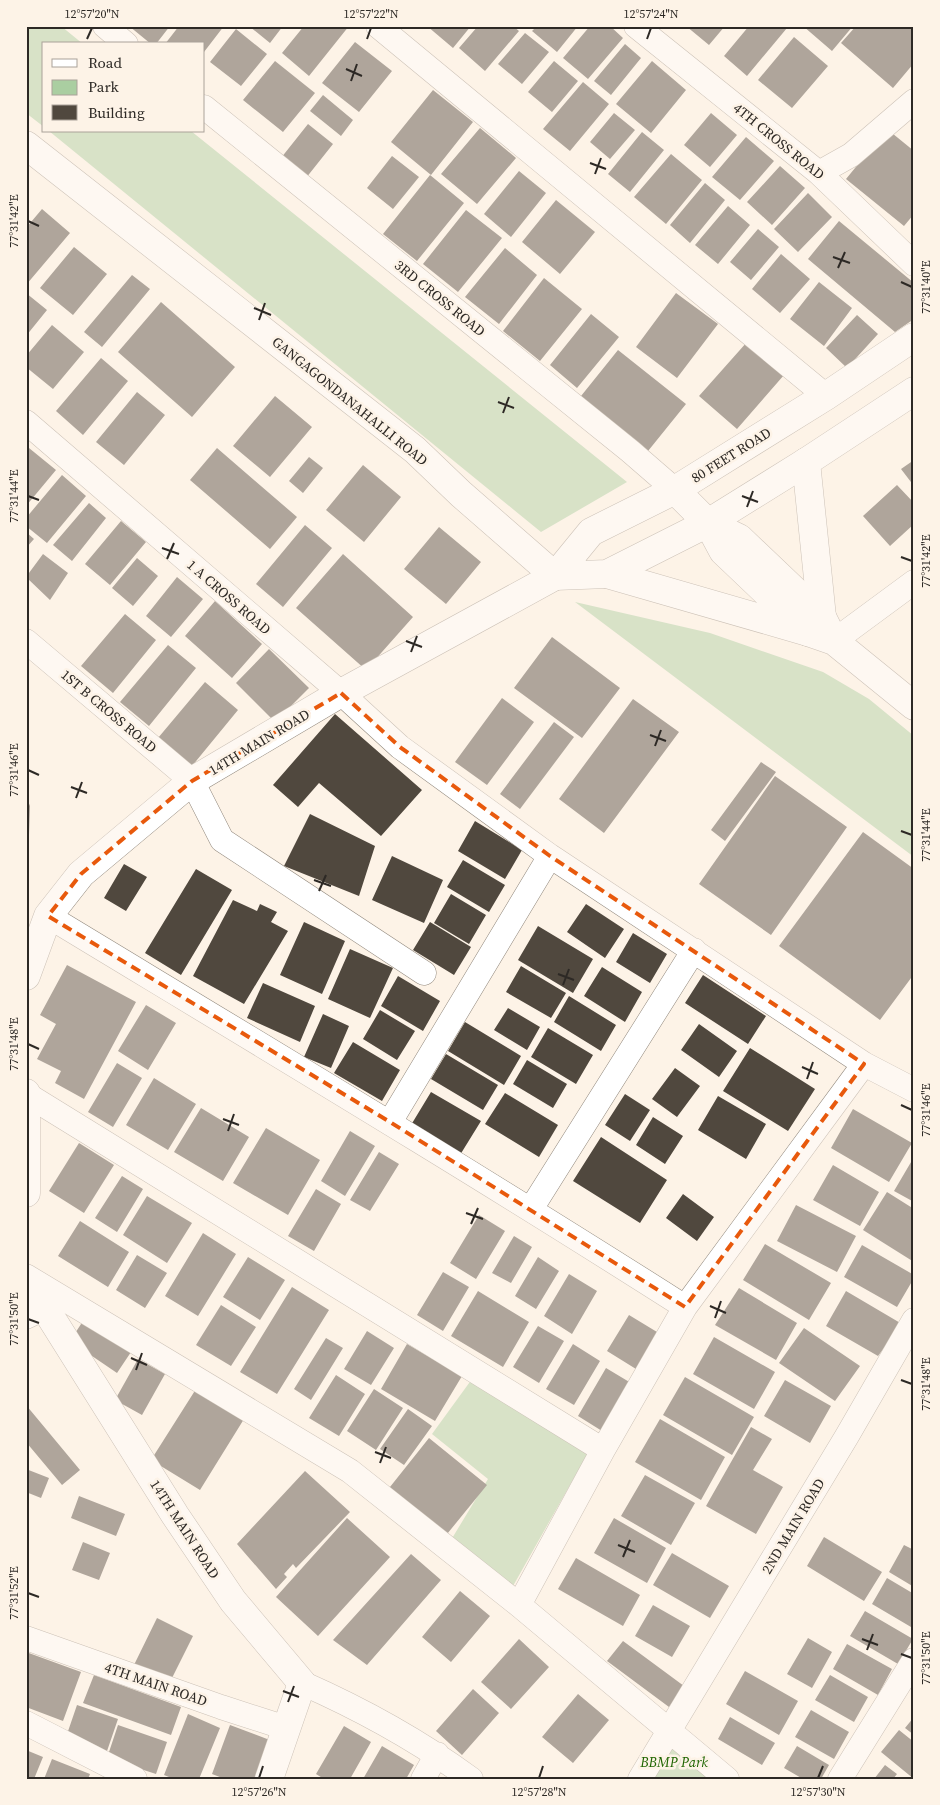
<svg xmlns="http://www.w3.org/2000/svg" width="940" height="1805" font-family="'Source Serif 4',serif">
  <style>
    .green { fill: #aacea1 }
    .building { fill: #50483e }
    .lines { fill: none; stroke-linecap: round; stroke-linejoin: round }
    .minor-casing { stroke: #91887d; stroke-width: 25 }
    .tertiary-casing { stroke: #91887d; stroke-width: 29 }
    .secondary-casing { stroke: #91887d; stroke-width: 29 }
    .minor { stroke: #fff; stroke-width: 24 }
    .tertiary { stroke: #fff; stroke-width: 28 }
    .secondary { stroke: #fff; stroke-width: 28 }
    .marked { fill: none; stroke: #e8590c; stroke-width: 4; stroke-dasharray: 10 6; stroke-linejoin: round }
    .ticks { fill: none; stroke: #2d2925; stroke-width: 2 }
    .labels { text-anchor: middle; stroke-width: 5; stroke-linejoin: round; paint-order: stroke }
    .street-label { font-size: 14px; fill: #2d2925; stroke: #fdf3e7 }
    .park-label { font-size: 14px; font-style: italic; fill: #1e6500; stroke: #fdf3e7 }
    .neatline { fill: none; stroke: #2d2925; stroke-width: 2 }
    .ticks-label { font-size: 12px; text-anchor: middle; fill: #2d2925 }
  </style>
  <rect width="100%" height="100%" fill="#fdf3e7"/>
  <path class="green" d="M26,26H61L83,44H44V127L26,113Z
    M49,131H191L627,482L541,532Z
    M575,602L710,633L823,672L869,699L914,736V857Z
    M472,1379L588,1453L513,1586L451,1540L488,1479L432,1434Z
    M668,1735L723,1779H648Z"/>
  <path class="building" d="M129,26H170L156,44H151Z
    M179,26H224L204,52V44H165Z
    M249,26H283L270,43Z
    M304,26H349L309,76L282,53Z
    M427,26H471L453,48Z
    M478,26H513L519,31L485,71L459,48Z
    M537,26H578L557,52L532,31Z
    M590,26H610L623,38L588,79L563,58Z
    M686,26H725L709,45Z
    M749,26H785L787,28L747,76L724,56Z
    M803,26H853L832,51Z
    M856,26H914V63L893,88L841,43Z
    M236,29L267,54L241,86L210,62Z
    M525,33L549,52L522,84L498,64Z
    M794,37L828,66L792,108L758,80Z
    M355,42L392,71L359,112L322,83Z
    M625,44L641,58L611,95L594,81Z
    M275,61L315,93L283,132L243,100Z
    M554,61L578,81L552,112L528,92Z
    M652,61L686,90L651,133L616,104Z
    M583,82L609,104L570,151L543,129Z
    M433,90L473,122L431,175L391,142Z
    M323,95L353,120L341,136L310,111Z
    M614,113L635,130L610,159L590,142Z
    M711,113L737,135L710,167L684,145Z
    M308,124L333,144L306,178L281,158Z
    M480,128L516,158L477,204L441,174Z
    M887,129L914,151V214L904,226L846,179Z
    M642,132L664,150L630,192L608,174Z
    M746,137L774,161L740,200L712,177Z
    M671,154L702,180L666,224L634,197Z
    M392,156L419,177L393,209L367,188Z
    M780,166L805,188L772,225L747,202Z
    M519,171L546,193L511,237L484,214Z
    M430,175L464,203L417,261L383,234Z
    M705,183L725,200L690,243L670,225Z
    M808,193L832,217L798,252L774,229Z
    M556,200L595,232L560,274L522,242Z
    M728,206L750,225L718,264L695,245Z
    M42,209L70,233L26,285V228Z
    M466,210L502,238L458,292L423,264Z
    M839,221L914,283V319L895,332L808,259Z
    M758,229L779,247L751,280L730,262Z
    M74,247L107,274L73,315L40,288Z
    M505,248L537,275L499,324L465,297Z
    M781,254L810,279L780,313L752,289Z
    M132,275L150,289L102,347L84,332Z
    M544,278L582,309L540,361L503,331Z
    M819,282L852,308L824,346L790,319Z
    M26,293L47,310L26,336Z
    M676,293L718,324L677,378L636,347Z
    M161,302L235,367L192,417L118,352Z
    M591,314L619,337L577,388L550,365Z
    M857,315L878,334L847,368L826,348Z
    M52,325L84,352L53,389L26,367V356Z
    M747,342L784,375L737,429L699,396Z
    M618,350L686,404L644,456L577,401Z
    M101,358L128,381L83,435L56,411Z
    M137,392L165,415L124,465L96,442Z
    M275,396L312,427L270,477L233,446Z
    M29,448L56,470L26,506V451Z
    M217,448L297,517L270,549L190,480Z
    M309,457L323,468L303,493L289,481Z
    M914,460V486L901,469Z
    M363,465L401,497L364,542L326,510Z
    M62,475L86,496L47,543L26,526V518Z
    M897,485L914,503V524L890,546L863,516Z
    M89,503L106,518L72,561L53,545Z
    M121,521L146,542L110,585L85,564Z
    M305,525L332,548L283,607L256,584Z
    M439,527L481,562L446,604L404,569Z
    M26,532L34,539L26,548Z
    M43,554L68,573L50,600L26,577Z
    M343,554L413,617L366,670L296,608Z
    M137,558L158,576L133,606L112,588Z
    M177,577L203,599L171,637L146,616Z
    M215,601L262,644L232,678L185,636Z
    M125,614L156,640L113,693L81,666Z
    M552,637L620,688L582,738L514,688Z
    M168,645L196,668L149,726L120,702Z
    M269,649L309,688L275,722L236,683Z
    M205,682L238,710L192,766L158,738Z
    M502,698L534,722L487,785L455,762Z
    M633,699L679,732L604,833L559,799Z
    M335,714L422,790L381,836L319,783L298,807L273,785Z
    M554,722L574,737L520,809L500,794Z
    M761,762L776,772L725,841L711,830Z
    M775,776L847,827L771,935L699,884Z
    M26,796L30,806L29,835L26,841Z
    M310,814L375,846L359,896L284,866Z
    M475,821L522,850L505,879L458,851Z
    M863,832L914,869V974L880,1020L779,946Z
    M392,856L443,880L424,923L372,900Z
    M463,860L505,885L489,912L447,887Z
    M124,864L147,877L126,911L104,898Z
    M196,869L232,890L181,975L145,953Z
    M451,894L486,915L469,944L434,923Z
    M233,900L257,911L260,904L277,912L271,922L288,931L244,1004L193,976Z
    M586,904L624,929L605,958L567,932Z
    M304,922L345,941L322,994L280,975Z
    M430,922L471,947L454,975L413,950Z
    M538,926L593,959L573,993L518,960Z
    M633,933L667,954L650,983L616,962Z
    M350,949L393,968L370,1018L328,999Z
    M67,965L136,1002L84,1099L55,1083L61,1071L37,1059L56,1024L40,1015Z
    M521,966L566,993L551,1018L506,992Z
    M602,967L642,992L625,1022L584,996Z
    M703,975L766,1016L748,1044L685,1003Z
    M398,976L440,1001L423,1031L381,1006Z
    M263,983L315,1006L300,1042L247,1018Z
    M569,996L616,1025L601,1051L554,1022Z
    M146,1005L176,1023L148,1070L118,1051Z
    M508,1008L540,1027L527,1050L494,1030Z
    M380,1010L415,1031L397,1060L363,1039Z
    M323,1014L349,1026L331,1068L304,1057Z
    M465,1022L521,1056L504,1085L448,1051Z
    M699,1024L737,1051L719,1077L681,1050Z
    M548,1028L593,1055L576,1084L531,1057Z
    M353,1042L400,1070L382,1101L334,1073Z
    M750,1048L815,1089L788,1131L723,1091Z
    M446,1054L498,1085L483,1110L431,1079Z
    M527,1060L567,1084L553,1108L513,1084Z
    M117,1063L142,1078L113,1127L88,1112Z
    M675,1068L700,1086L677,1117L652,1099Z
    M154,1078L196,1104L168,1150L126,1125Z
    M431,1092L481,1121L460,1155L411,1125Z
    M505,1093L558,1125L539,1157L485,1124Z
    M625,1094L650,1110L630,1141L605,1125Z
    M718,1096L766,1124L746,1159L698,1130Z
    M201,1108L249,1137L223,1181L174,1152Z
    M853,1109L912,1143L889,1182L831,1148Z
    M653,1117L683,1136L665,1164L636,1145Z
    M266,1128L320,1160L288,1215L233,1183Z
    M350,1131L375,1146L345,1196L321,1181Z
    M601,1137L667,1180L640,1223L573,1181Z
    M79,1143L114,1165L84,1213L49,1191Z
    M379,1152L399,1164L370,1211L350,1200Z
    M914,1157V1202L894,1191Z
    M833,1165L879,1192L860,1226L813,1200Z
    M122,1176L143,1189L117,1232L95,1218Z
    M316,1189L341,1204L314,1251L288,1236Z
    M887,1192L914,1209V1262L863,1230Z
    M683,1194L714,1217L697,1241L666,1218Z
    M147,1196L192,1223L167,1263L123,1235Z
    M796,1205L856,1236L837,1272L777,1241Z
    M479,1215L505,1231L476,1279L450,1263Z
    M80,1221L129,1252L108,1287L58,1256Z
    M203,1233L236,1254L198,1316L165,1296Z
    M514,1236L532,1247L511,1283L492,1273Z
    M765,1244L831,1283L809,1320L743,1280Z
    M862,1245L914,1275V1278L897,1307L844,1277Z
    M137,1255L167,1273L145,1308L116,1290Z
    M248,1257L285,1280L260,1320L223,1297Z
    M538,1257L559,1271L536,1309L515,1296Z
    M443,1272L469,1287L443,1331L417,1315Z
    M569,1274L597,1291L572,1334L544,1316Z
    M292,1287L329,1310L277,1394L240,1372Z
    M739,1288L797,1323L776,1360L715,1325Z
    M478,1291L529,1322L503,1367L451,1336Z
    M846,1291L902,1324L878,1356L826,1326Z
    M221,1305L256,1327L231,1366L196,1345Z
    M629,1315L657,1332L636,1369L607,1351Z
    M83,1321L131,1352L117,1373L70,1341Z
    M538,1326L564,1341L539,1383L513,1367Z
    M804,1328L860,1366L835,1401L779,1363Z
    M367,1331L394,1348L371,1385L344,1369Z
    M714,1337L775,1372L754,1409L693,1374Z
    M326,1338L343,1348L311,1400L294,1389Z
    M407,1344L462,1376L435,1421L381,1389Z
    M573,1344L600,1361L574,1405L546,1389Z
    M138,1359L165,1374L142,1415L115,1400Z
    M606,1368L631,1383L602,1431L578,1416Z
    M336,1375L365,1394L339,1436L309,1418Z
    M685,1377L754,1417L732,1455L663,1415Z
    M785,1380L831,1406L810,1443L764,1416Z
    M196,1389L244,1419L200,1490L151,1460Z
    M374,1389L403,1408L376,1450L347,1431Z
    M26,1405L80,1470L62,1485L26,1442Z
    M408,1409L432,1426L404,1465L380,1449Z
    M660,1419L725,1457L701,1500L635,1462Z
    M751,1427L772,1439L753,1470L783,1487L756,1534L706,1506Z
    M429,1438L487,1485L443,1539L386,1492Z
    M26,1469L49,1478L41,1498L26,1492Z
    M305,1471L350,1512L296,1568L293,1564L284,1574L287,1577L276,1589L237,1544Z
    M645,1475L695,1503L671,1545L621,1516Z
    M79,1496L125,1514L116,1536L71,1518Z
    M347,1518L390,1557L318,1636L276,1597Z
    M614,1518L666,1548L647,1583L594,1553Z
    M824,1537L882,1572L864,1601L807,1566Z
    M83,1542L110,1553L99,1580L72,1570Z
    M904,1545L914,1550V1587L889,1572Z
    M672,1553L729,1586L710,1618L653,1585Z
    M411,1554L441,1580L367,1665L333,1640Z
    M576,1558L640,1595L623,1626L558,1589Z
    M887,1578L914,1594V1622L911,1627L872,1604Z
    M460,1591L490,1616L451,1662L422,1637Z
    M653,1605L690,1626L672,1657L635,1636Z
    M865,1611L913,1639L898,1664L850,1636Z
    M157,1618L193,1636L169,1684L133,1667Z
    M808,1638L832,1652L812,1688L787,1674Z
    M519,1639L549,1667L511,1709L481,1682Z
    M623,1641L684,1686L669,1707L607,1661Z
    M847,1644L892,1669L878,1695L833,1669Z
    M26,1652L81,1672L63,1721L26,1707Z
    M745,1671L798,1701L779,1735L726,1704Z
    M94,1675L181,1707L171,1735L83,1703Z
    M830,1675L868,1697L854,1722L815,1700Z
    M473,1689L499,1713L462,1755L436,1731Z
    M578,1694L609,1720L573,1763L542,1737Z
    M77,1705L118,1719L106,1754L65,1740Z
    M811,1710L849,1732L834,1759L795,1737Z
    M188,1714L220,1728L199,1779H174L164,1775Z
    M730,1717L775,1743L762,1765L718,1739Z
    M914,1717V1735L905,1728Z
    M118,1725L167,1742L156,1774L107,1758Z
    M230,1725L275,1742L260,1779H225L212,1774Z
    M344,1726L371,1742L350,1779H324L316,1774Z
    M899,1730L914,1742V1779L881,1752Z
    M382,1746L414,1765L406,1779H363Z
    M797,1746L829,1765L821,1779H803L784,1768Z
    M26,1750L43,1757L34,1779H26Z
    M52,1759L90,1774L88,1779H44Z
    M885,1765L897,1774L893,1779H874Z"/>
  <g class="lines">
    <defs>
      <path id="minor" d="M105,26L126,44
        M378,26L826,396
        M636,26L819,173L914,264
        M204,107L630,451L675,490
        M819,173L851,155L914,101
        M26,422L341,693L400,747L550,856L864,1064L914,1090
        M26,641L192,781L222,840L424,973
        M834,641L914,582
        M48,916C261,1045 475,1173 685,1307
        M26,1094L603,1450
        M390,1122L550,856
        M531,1209L694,950
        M26,1276L350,1471L519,1605L727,1779
        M26,1317L45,1308
        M519,1605L603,1450L685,1307L864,1064
        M26,1638L221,1707L286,1728
        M302,1683C361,1709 419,1741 471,1779
        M26,1723L135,1779
        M423,1779L437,1754
        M640,1779L847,1436L914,1320
        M840,1779L914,1660"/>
      <path id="tertiary" d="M806,462L822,617
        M607,574L808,632
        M26,976L48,916L81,874L192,781L341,693L555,576
        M26,1093V1193
        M26,1281L45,1308L175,1515L233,1601L302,1683L269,1779"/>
      <path id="secondary" d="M26,145L415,450L461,494L555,576L607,574L708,523L806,462L914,391
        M675,490L708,523L739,538L822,617L834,641
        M708,523L723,551L808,632L834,641L914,706
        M555,576L591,532L675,490L826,396L914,337"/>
    </defs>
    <use href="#minor" class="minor-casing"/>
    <use href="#tertiary" class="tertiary-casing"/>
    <use href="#secondary" class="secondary-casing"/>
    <use href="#minor" class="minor"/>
    <use href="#tertiary" class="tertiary"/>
    <use href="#secondary" class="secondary"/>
  </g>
  <path d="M0 0H940V1805H0ZM341,693L400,747L550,856L864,1064L685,1307L390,1122L48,916L81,874L192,781Z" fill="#fdf3e7" fill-opacity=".55" fill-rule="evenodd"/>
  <path class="marked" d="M341,693L400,747L550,856L864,1064L685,1307L390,1122L48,916L81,874L192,781Z"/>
  <path class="ticks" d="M87,39L92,28M367,39L371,28M647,39L651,28M346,69L362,76M351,81L357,64M590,163L606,169M595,174L601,158M28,221L39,226M833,257L850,263M838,268L845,252M901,282L912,287M254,308L271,315M259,320L265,303M498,402L514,408M503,413L509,397M28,496L39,500M742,496L758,502M747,507L753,491M162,548L179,554M901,557L912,561M167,559L174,543M406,641L422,647M411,652L417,636M650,735L666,741M655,746L661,730M28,770L39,775M71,787L87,793M76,798L82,782M901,831L912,835M314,880L331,886M319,891L326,875M558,974L574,980M563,985L569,969M28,1044L39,1049M802,1067L818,1074M807,1079L813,1062M901,1105L912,1110M223,1119L239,1125M228,1131L234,1114M466,1213L483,1219M471,1224L478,1208M710,1306L726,1313M715,1318L721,1301M28,1319L39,1323M131,1358L147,1365M136,1370L142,1353M901,1380L912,1384M375,1452L391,1458M380,1463L386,1447M618,1545L635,1552M623,1557L630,1540M28,1593L39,1597M862,1639L878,1645M867,1650L873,1634M901,1654L912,1658M283,1691L299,1697M288,1702L294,1686M259,1778L263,1766M539,1778L543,1766M818,1778L823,1766"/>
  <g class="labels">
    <g class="street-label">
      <text transform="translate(779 141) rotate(39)" y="5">4TH CROSS ROAD</text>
      <text transform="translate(440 298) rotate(39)" y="5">3RD CROSS ROAD</text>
      <text transform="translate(350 401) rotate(39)" y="5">GANGAGONDANAHALLI ROAD</text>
      <text transform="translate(731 455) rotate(-32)" y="5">80 FEET ROAD</text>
      <text transform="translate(229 597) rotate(41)" y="5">1 A CROSS ROAD</text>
      <text transform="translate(109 711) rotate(40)" y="5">1ST B CROSS ROAD</text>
      <text transform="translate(259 742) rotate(-31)" y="5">14TH MAIN ROAD</text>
      <text transform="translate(793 1526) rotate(-59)" y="5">2ND MAIN ROAD</text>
      <text transform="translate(185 1529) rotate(57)" y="5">14TH MAIN ROAD</text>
      <text transform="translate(156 1684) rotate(19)" y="5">4TH MAIN ROAD</text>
    </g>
    <g class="park-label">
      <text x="674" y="1767">BBMP Park</text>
    </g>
  </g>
  <rect width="940" height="1805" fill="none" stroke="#fdf3e7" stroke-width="55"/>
  <rect x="42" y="42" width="162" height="90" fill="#fdf3e7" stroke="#aaa299"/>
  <rect x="52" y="59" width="25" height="8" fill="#ffffff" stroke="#aaa299"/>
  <text x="88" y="68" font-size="15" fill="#2d2925">Road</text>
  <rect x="52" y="80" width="25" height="15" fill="#aacea1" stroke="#aaa299"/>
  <text x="88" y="92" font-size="15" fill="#2d2925">Park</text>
  <rect x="52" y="105" width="25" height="15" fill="#50483e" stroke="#aaa299"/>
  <text x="88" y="118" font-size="15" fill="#2d2925">Building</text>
  <rect x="28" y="28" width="884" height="1750" class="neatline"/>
  <g class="ticks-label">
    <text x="92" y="18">12°57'20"N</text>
    <text x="371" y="18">12°57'22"N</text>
    <text x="651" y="18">12°57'24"N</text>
    <text transform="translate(14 221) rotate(-90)" y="4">77°31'42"E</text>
    <text transform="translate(926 287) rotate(-90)" y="4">77°31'40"E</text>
    <text transform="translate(14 496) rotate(-90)" y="4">77°31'44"E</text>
    <text transform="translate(926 561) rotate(-90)" y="4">77°31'42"E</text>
    <text transform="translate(14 770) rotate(-90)" y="4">77°31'46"E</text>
    <text transform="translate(926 835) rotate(-90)" y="4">77°31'44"E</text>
    <text transform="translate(14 1044) rotate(-90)" y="4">77°31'48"E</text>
    <text transform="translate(926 1110) rotate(-90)" y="4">77°31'46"E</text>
    <text transform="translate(14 1319) rotate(-90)" y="4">77°31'50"E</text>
    <text transform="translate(926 1384) rotate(-90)" y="4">77°31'48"E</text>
    <text transform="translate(14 1593) rotate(-90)" y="4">77°31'52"E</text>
    <text transform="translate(926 1658) rotate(-90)" y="4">77°31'50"E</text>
    <text x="259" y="1796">12°57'26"N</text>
    <text x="539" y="1796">12°57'28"N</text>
    <text x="818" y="1796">12°57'30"N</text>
  </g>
</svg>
